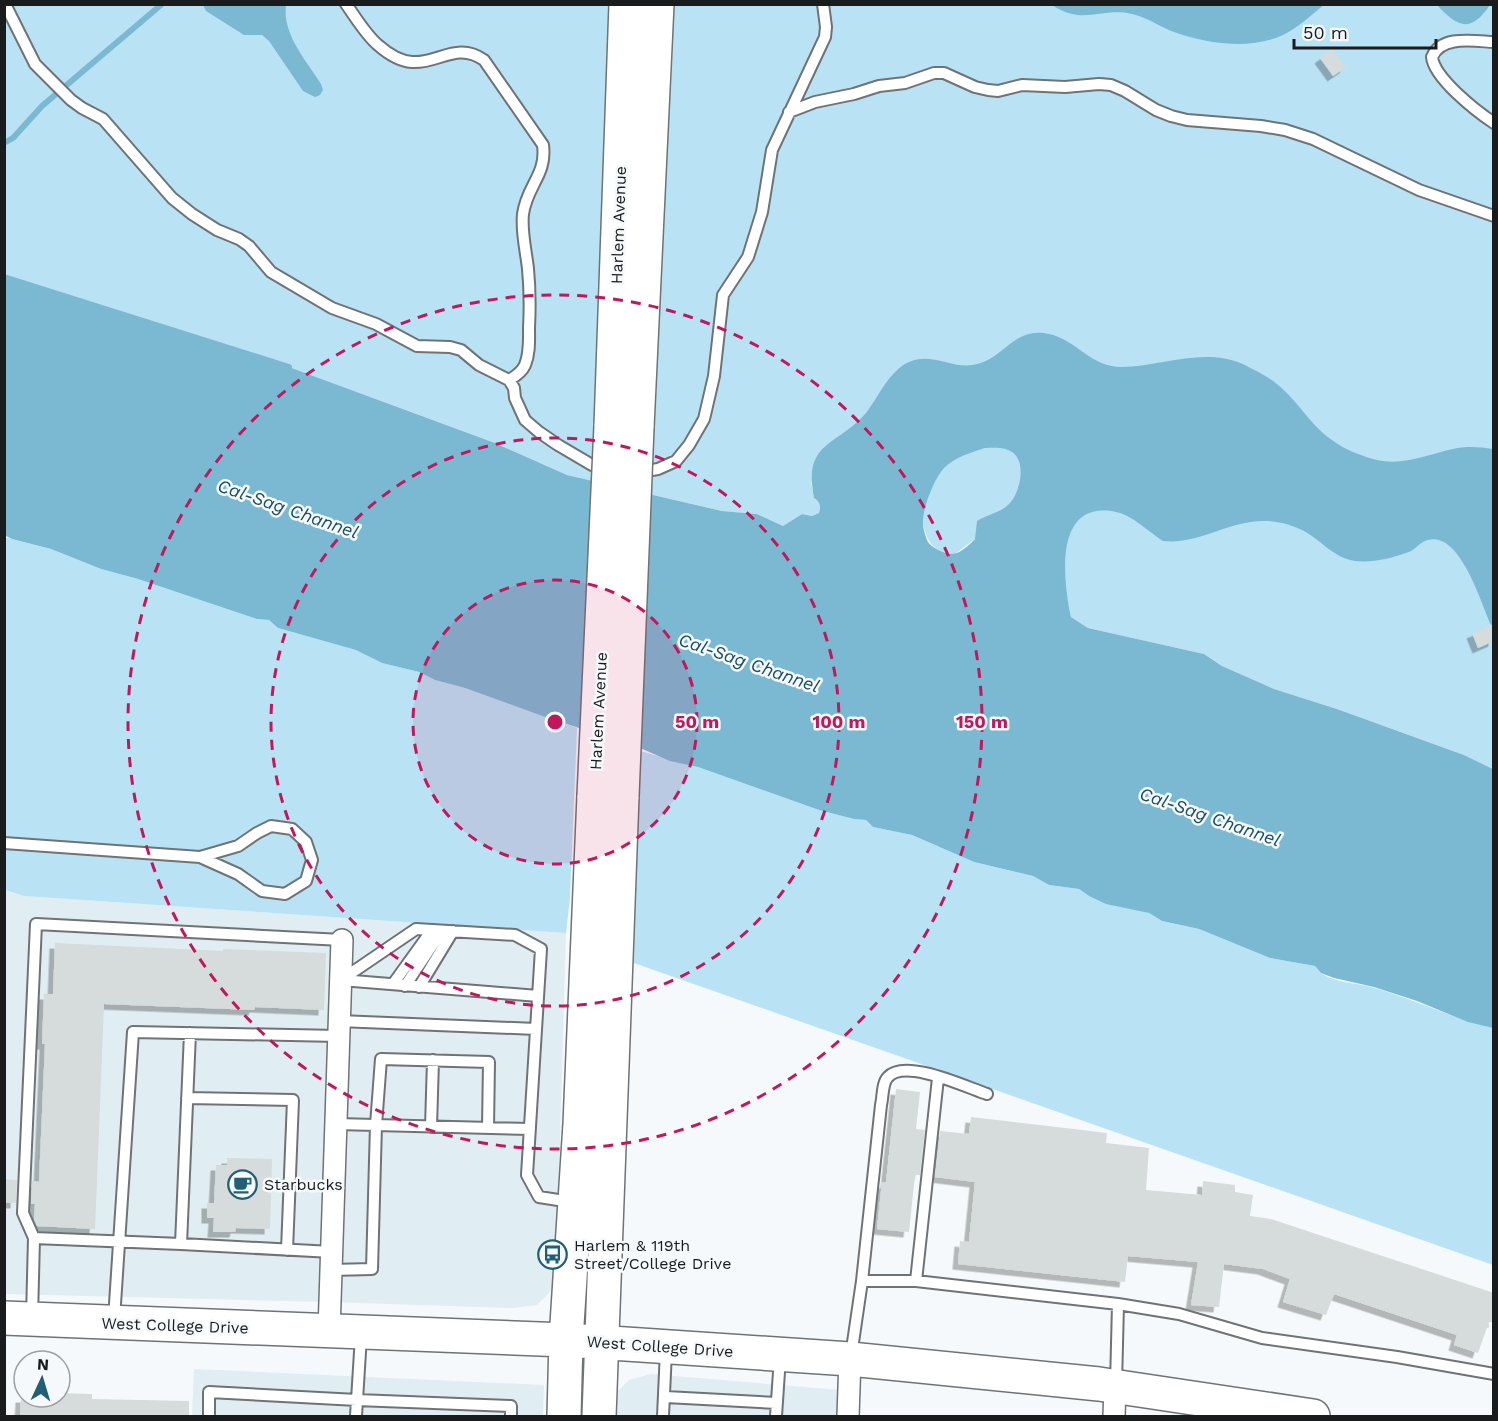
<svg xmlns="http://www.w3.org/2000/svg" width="1498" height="1421" font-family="'Work Sans',sans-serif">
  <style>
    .built { fill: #e0edf2 }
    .green { fill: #b9e3f5 }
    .water { fill: #7bb9d3; fill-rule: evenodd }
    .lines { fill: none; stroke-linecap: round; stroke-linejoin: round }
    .stream { stroke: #7bb9d3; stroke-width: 6 }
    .building { fill: #d6dbdc; filter: url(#shadow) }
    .service-casing { stroke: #6f7375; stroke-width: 14 }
    .minor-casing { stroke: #6f7375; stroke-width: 24 }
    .primary-casing { stroke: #6f7375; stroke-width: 36 }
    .service { stroke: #fff; stroke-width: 10 }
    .minor { stroke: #fff; stroke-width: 21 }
    .primary { stroke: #fff; stroke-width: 33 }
    .primary-bridge-casing { stroke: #6f7375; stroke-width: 36; stroke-linecap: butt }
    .primary-bridge { stroke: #fff; stroke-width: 33 }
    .ring { fill: none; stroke: #c2185b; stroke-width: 3; stroke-dasharray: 10 8 }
    .labels { text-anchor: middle; stroke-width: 5; stroke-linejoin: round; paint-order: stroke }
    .street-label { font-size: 16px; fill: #1a1b1c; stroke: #f5f9fb }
    .poi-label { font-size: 16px; fill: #1a1b1c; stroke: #f5f9fb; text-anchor: start }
    .water-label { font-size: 18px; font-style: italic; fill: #1a4e61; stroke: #f5f9fb }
    .centre { fill: #c2185b; stroke: #f5f9fb; stroke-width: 3 }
    .ring-label { font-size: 18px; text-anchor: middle; font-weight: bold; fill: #c2185b; stroke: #f5f9fb; stroke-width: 5; stroke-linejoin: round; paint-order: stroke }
  </style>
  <defs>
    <filter id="shadow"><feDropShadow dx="-5.5" dy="5.5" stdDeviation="0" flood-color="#0004"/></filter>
  </defs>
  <rect width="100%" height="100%" fill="#f5f9fb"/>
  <path class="built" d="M4,890L24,896L566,933L556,1278L550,1292L537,1305L513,1308L330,1302L5,1294Z
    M194,1369L544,1385L543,1416H192Z
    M651,1374L840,1390L839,1416H609L610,1407L617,1392L629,1380Z"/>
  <path class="green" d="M5,5H1493V769L1464,755L1337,709L1274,689L1222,666L1204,654L1088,628L1071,617L1065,587V569L975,539L955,554C933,552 928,543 923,524L811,482L814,498C820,502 821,506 819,513L812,516L802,514L783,526L757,514L722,511L567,475L495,443L289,367L5,277Z
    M4,537L51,549L101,569L138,579L257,619L269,620L278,628L357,650L382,663L419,672L435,680L465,688L577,728L570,898L566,933L24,896L5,890Z
    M640,751L698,767L819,810L854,819L866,820L873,827L912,835L974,862L1033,876L1049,885L1079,889L1089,896L1149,913L1162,921L1199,929L1270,958L1315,966C1317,968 1319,971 1321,973C1335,983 1358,983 1375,988C1415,1000 1453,1018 1493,1028V1265L631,962Z"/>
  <path class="water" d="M203,5H286C282,34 306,60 321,84L323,90L320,95L315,97L303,91L269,41L262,35H244L206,11Z
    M1052,5H1324C1311,15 1298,28 1283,35C1251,50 1207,44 1174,32C1160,27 1147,17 1132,14C1101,7 1083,26 1052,5Z
    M1437,5H1490C1471,33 1458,28 1437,5Z
    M4,277L289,367L495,443L567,475L722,511L757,514L783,526L802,514L812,516L819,513C821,506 820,502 814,498C803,441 835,448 866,413C879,396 889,371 909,362C930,352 951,368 972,365C1004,361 1012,326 1049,334C1077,340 1090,367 1122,367C1163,366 1203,347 1243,364C1254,370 1268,376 1278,385C1298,401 1311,426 1332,440C1344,449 1359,455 1373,459C1402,467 1425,455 1453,449C1466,446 1480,447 1493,449L1494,624L1491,625C1481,603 1460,531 1428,540C1421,541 1416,549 1409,552C1393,558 1372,563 1355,561C1334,558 1322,541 1304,531C1293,525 1278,521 1265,521C1229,520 1199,545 1163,541C1149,532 1132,515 1116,512C1053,499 1063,580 1071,617L1088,628L1204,654L1222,666L1274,689L1337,709L1464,755L1493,769V1028L1468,1022L1417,1001L1374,987L1334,978L1321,973L1315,966L1270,958L1199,929L1162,921L1149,913L1106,904L1089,896L1079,889L1049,885L1033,876L974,862L912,835L873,827L866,820L854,819L819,810L698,767L670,761L638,747L548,718L465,688L435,680L419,672L382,663L356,650L278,628L269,620L257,619L138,579L101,569L51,549L12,539L4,535ZM985,448C993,448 1001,447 1008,450C1028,457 1021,491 1010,503C1001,513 988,514 977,521L975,539C970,544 964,550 957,553C948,556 933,549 928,542C926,538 923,528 923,524C922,509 934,479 944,468C955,457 970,453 985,448Z"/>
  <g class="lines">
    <path class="stream" d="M4,143L13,138L42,106L162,4
      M4,277L289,367"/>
  </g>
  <path class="building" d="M1332,49L1346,67L1333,76L1320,58Z
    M1494,624V641L1478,648L1472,633Z
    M55,943L223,951V949L326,953L324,1010L255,1007L254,1010L104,1004L95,1229L37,1226L34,1219L35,1204H31L32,1181L39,1182L45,1044H42L44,994H53Z
    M896,1089L920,1092L916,1129L925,1130L920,1175H915L909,1232L877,1229L882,1182L886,1183Z
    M971,1117L1107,1133L1106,1143L1149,1148L1146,1190L1202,1195L1203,1181L1235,1185V1192L1253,1195L1250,1216L1271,1219L1494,1293V1322H1489L1478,1353L1454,1345L1457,1335L1334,1294L1326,1315L1283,1302L1290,1279L1263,1269L1224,1264L1219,1307L1191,1305L1198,1262L1128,1256L1125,1282L958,1264L960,1241L969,1242L975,1182L935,1177L940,1131L969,1134Z
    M227,1158L272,1159L270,1229L236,1228L235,1232H213L214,1218H207V1203H214L216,1165H227Z
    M4,1179L17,1180L16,1203H4Z
    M60,1393L92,1394V1399L189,1401V1416H20L21,1397H60Z"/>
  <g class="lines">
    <defs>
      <path id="service" d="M5,4L35,64L71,100L82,108L103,119L172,198L192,214L217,230L239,239L249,246L271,272L332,308L376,324L417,346L450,347L461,350L479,365L509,380L514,388L515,398L525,420L539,432L558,445L592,465L606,469
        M346,4C356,18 366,35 378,45C387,53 399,61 412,62C438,64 457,41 484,60L543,145C547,175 527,185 523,214C521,232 526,250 528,269C530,289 530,308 529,328C529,340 530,353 525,365C522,372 516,376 509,380
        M1494,42C1473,41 1441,35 1432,57C1434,78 1476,111 1494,123
        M789,112L815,102L854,94L879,86L905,83L934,73H944L975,87L988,90L998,91L1022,85L1065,87L1099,84L1111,85L1125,91L1156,110L1171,116L1187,120L1261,126L1285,130L1313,139L1419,190L1494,216
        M640,472L658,469L676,461L689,445L704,419L714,376L723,295L748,257L762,212L772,150L825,37L826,27L823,4
        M4,843L200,857L238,874L262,891L285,894L306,881L312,860L306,842L292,829L271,826L257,833L238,846L200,857
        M341,980L416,929L515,935L541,949L527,1175L539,1197L571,1202
        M341,980L538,996
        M393,984L432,930
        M405,986L442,931
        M419,987L453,931
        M339,1021L536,1029
        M187,1098L293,1100L287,1250
        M431,1127L433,1060
        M488,1128L489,1062L381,1059L376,1125L530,1129
        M34,1238L181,1244L190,1033
        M181,1244L332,1252
        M331,1270L372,1269L376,1125L336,1124
        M862,1281L881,1105C883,1097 882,1083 888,1077C905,1058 966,1087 987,1094
        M916,1281L938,1078
        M1118,1304L1179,1314L1262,1338L1397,1357L1494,1374
        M32,1317L34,1238L23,1213L36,924L342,940
        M114,1319L133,1032L339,1036
        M851,1356L862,1281H916L1118,1304L1116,1384
        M666,1397L776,1403
        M209,1416V1392L357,1400L511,1406V1416
        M356,1416L361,1336
        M663,1416L666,1351
        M776,1416L780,1357"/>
      <path id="minor" d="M329,1331L342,940
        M848,1416L850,1359
        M1114,1416L1115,1387"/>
      <path id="primary" d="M611,426L626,4
        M637,427L657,4
        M4,1318L566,1340L850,1359L1099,1384L1313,1416
        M564,1416L566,1340L580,1124L594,796
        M599,1416L622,796"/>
    </defs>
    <use href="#service" class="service-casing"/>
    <use href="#minor" class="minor-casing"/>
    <use href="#primary" class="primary-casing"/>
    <use href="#service" class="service"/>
    <use href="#minor" class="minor"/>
    <use href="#primary" class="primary"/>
    <defs>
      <path id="primary-bridge" d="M594,796L611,426
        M622,796L637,427"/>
    </defs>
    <use href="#primary-bridge" class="primary-bridge-casing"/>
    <use href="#primary-bridge" class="primary-bridge"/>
  </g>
  <circle cx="555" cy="722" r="142" fill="#c2185b" fill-opacity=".12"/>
  <g class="ring">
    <circle cx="555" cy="722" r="142"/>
    <circle cx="555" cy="722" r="284"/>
    <circle cx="555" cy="722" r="427"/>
  </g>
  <defs>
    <symbol id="cafe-ring" viewBox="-11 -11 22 22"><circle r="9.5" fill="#f5f9fb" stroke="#215f75" stroke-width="1.5"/><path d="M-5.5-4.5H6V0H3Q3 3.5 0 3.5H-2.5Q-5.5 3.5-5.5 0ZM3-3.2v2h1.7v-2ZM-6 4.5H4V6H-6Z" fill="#215f75"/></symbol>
    <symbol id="bus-ring" viewBox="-11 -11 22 22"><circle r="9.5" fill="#f5f9fb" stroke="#215f75" stroke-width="1.5"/><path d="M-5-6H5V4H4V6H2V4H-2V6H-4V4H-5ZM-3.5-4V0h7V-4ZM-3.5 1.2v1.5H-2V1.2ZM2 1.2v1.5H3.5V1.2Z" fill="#215f75"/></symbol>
  </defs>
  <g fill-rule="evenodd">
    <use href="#cafe-ring" x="226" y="1168" width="33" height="33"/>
    <use href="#bus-ring" x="536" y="1238" width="33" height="33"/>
  </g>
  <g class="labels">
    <g class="street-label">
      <text transform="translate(618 225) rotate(-88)" y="6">Harlem Avenue</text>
      <text transform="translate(598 711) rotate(-87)" y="6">Harlem Avenue</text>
      <text transform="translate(175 1325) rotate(2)" y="6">West College Drive</text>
      <text transform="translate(660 1346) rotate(4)" y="6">West College Drive</text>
    </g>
    <g class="poi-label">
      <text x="264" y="1190">Starbucks</text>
      <text x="574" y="1251">Harlem &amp; 119th<tspan x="574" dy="18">Street/College Drive</tspan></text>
    </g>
    <g class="water-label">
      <text transform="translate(288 509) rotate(19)" y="6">Cal-Sag Channel</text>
      <text transform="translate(749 663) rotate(19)" y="6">Cal-Sag Channel</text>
      <text transform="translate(1210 817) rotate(19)" y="6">Cal-Sag Channel</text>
    </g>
  </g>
  <circle cx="555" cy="722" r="9" class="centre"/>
  <g class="ring-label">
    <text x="697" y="728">50 m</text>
    <text x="839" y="728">100 m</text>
    <text x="982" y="728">150 m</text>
  </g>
  <rect width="1498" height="1421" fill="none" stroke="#1a1b1c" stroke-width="12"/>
  <g transform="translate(42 1379) rotate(4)"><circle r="28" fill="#f5f9fb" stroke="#9da0a2" stroke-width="1.5"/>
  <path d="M0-4.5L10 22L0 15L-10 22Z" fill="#215f75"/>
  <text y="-9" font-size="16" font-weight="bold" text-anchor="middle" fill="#1a1b1c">N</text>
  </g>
  <path d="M1294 39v9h142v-9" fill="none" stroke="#1a1b1c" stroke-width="3"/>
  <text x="1303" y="39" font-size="18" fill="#1a1b1c" stroke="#f5f9fb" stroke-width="4.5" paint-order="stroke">50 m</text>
</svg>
